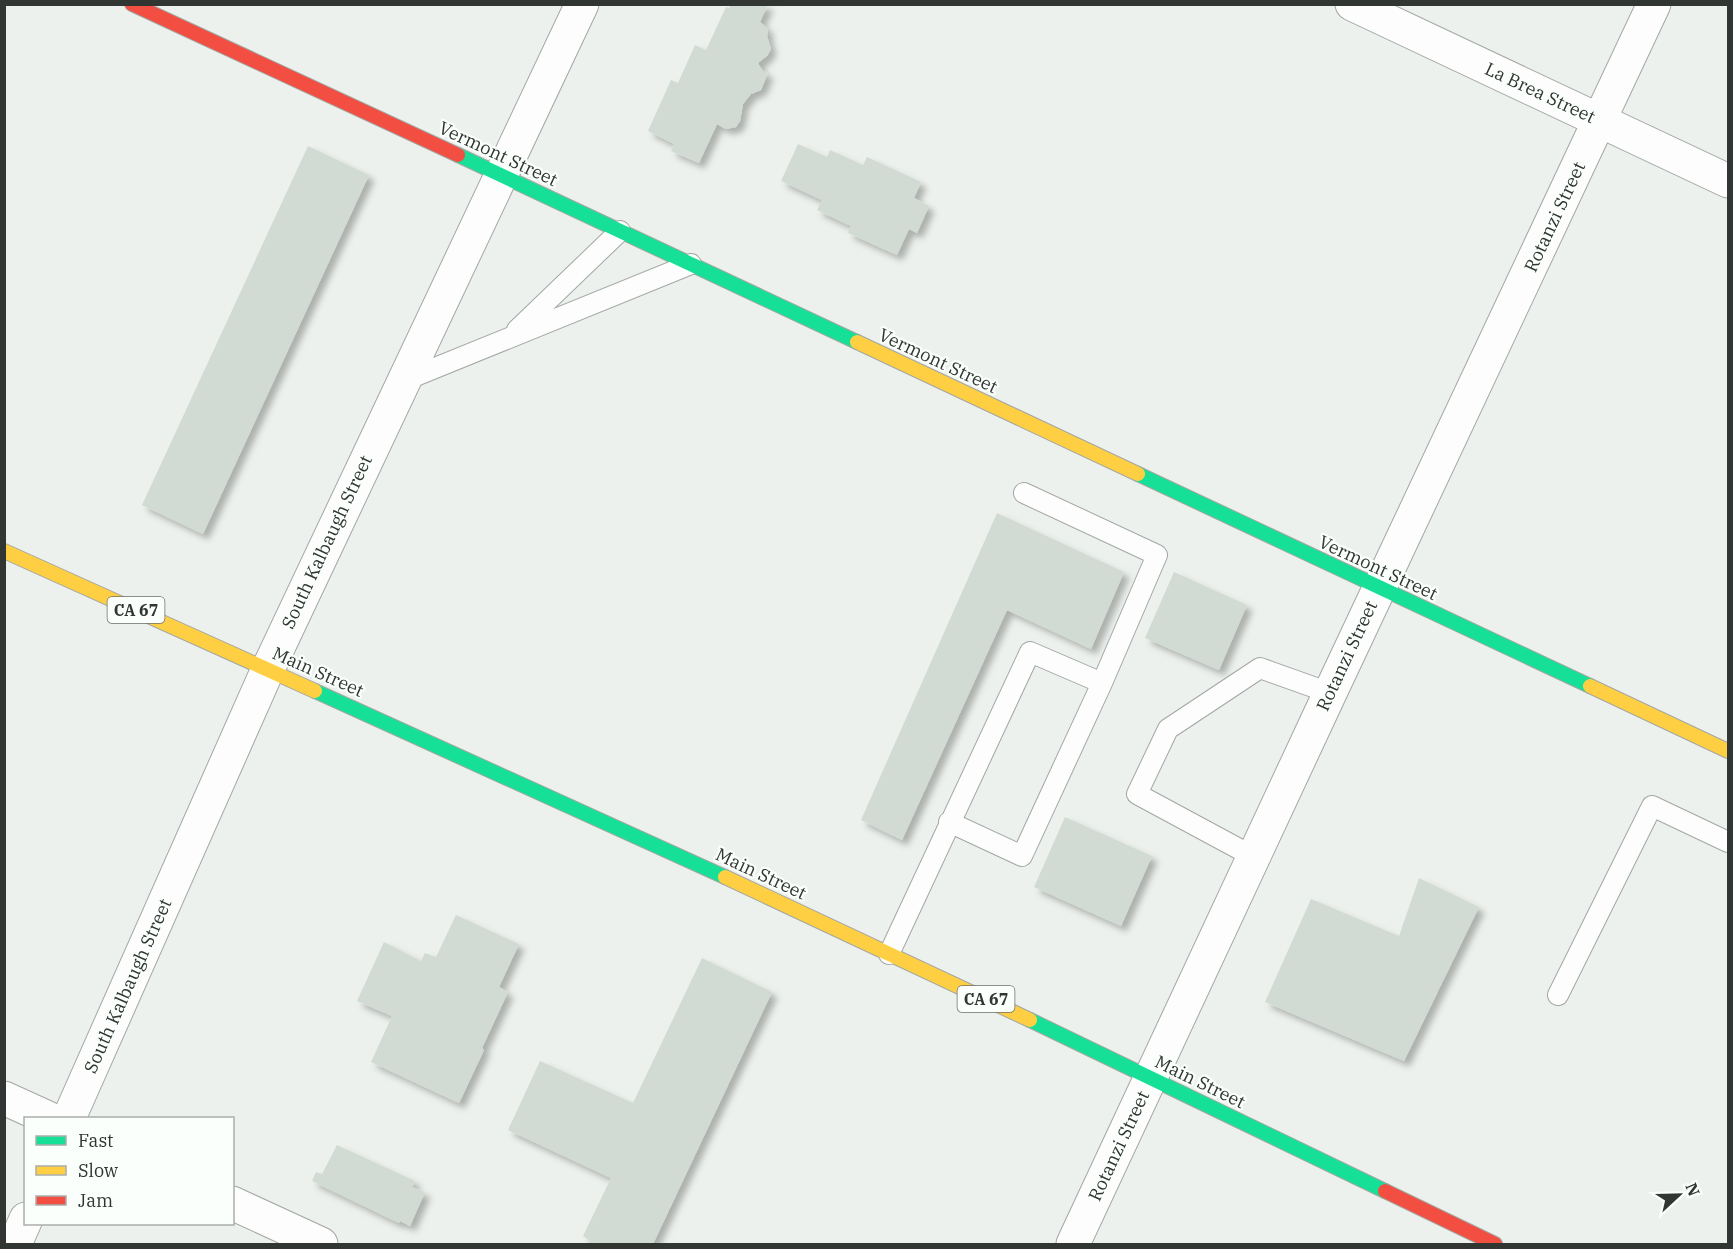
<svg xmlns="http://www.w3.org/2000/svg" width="1733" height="1249" font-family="'IBM Plex Serif',serif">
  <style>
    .building { fill: #d2dad4; filter: url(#shadow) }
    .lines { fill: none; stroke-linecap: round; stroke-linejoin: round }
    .lane-casing { stroke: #a3a7a4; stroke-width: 22 }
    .street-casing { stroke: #a3a7a4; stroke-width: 35 }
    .fast-casing { stroke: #a3a7a4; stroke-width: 16 }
    .slow-casing { stroke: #a3a7a4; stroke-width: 16 }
    .jam-casing { stroke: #a3a7a4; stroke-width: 16 }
    .lane { stroke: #fcfdfc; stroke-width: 20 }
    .street { stroke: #fcfdfc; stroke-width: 33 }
    .fast { stroke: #16e098; stroke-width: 14 }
    .slow { stroke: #ffcf43; stroke-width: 14 }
    .jam { stroke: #f24e42; stroke-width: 14 }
    .labels { text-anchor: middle; stroke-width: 4.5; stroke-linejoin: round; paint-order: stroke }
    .shield { fill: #fbfffc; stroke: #6e726f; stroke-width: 1.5 }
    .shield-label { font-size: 16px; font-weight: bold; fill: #313632 }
    .street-label { font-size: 18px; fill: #313632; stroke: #fbfffc }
  </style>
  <defs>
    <filter id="shadow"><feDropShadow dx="5.5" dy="5.5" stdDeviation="3" flood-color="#0004"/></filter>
  </defs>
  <rect width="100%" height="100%" fill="#ecf1ed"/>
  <path class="building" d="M731,4H768L760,22L768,29L767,36L771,49L767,56L759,62V65L763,71L768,73L761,90L751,94L743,104L740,121L736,127L726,129L717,124L699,163L671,151L674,144L648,131L671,80L678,83L695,45L706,50L726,7L729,8Z
    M798,144L827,157L830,150L863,165L867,157L921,182L914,198L929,206L917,233L909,229L897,255L848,233L851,226L817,210L822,200L781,181Z
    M308,146L369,175L203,534L142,505Z
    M997,513L1124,572L1091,649L1007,610L902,840L861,820Z
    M1174,572L1247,605L1219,670L1145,638Z
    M1065,817L1152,856L1121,926L1034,887Z
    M1419,878L1479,907L1404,1061L1265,1002L1311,899L1399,936Z
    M456,915L519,944L499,987L508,992L482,1048L484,1050L459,1103L371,1062L392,1016L357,1001L384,942L421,961L425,953L436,957Z
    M702,958L772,992L653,1244H595L583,1236L611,1178L508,1130L540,1061L633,1103Z
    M337,1145L415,1181L412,1187L425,1192L410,1226L400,1221L399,1223L312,1181L316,1172L322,1174Z"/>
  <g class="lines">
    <defs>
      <path id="lane" d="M517,330L620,231
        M403,381L691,264
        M949,822L1022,856L1102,683
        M1254,857L1137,794L1168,729L1260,668L1330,693
        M889,954L1030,652L1102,683L1157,555L1024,493
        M1558,995L1652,806L1728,842"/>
      <path id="street" d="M1352,4L1728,181
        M4,1098L48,1118
        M69,1118L268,669L582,4
        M232,1203L321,1244
        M15,1244L26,1219
        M1073,1244L1330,693L1654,4"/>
      <path id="fast" d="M458,155L857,342
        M1138,474L1590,686
        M315,691L725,877
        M1030,1020L1385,1191"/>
      <path id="slow" d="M857,342L1138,474
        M4,551L315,691
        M1590,686L1728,751
        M725,877L1030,1020"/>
      <path id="jam" d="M132,4L458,155
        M1385,1191L1495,1244"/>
    </defs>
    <use href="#lane" class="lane-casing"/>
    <use href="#street" class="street-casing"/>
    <use href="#fast" class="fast-casing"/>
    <use href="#slow" class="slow-casing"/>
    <use href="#jam" class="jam-casing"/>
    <use href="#lane" class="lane"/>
    <use href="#street" class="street"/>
    <use href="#fast" class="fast"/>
    <use href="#slow" class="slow"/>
    <use href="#jam" class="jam"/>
  </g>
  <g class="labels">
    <g class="shield">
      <rect x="107.5" y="597" width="57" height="26" rx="4.5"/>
      <rect x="957.5" y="986" width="57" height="26" rx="4.5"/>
    </g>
    <g class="shield-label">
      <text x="136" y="616">CA 67</text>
      <text x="986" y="1005">CA 67</text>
    </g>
    <g class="street-label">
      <text transform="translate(1540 93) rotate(25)" y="6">La Brea Street</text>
      <text transform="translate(498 154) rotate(25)" y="6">Vermont Street</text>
      <text transform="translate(1555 217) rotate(-65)" y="6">Rotanzi Street</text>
      <text transform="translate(938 361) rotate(25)" y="6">Vermont Street</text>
      <text transform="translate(327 542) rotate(-65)" y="6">South Kalbaugh Street</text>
      <text transform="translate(1378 568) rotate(25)" y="6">Vermont Street</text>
      <text transform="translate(1347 656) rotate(-65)" y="6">Rotanzi Street</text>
      <text transform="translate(318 672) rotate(24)" y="6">Main Street</text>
      <text transform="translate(761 874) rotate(25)" y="6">Main Street</text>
      <text transform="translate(128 986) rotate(-66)" y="6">South Kalbaugh Street</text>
      <text transform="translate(1200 1082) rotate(26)" y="6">Main Street</text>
      <text transform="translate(1119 1146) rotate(-65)" y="6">Rotanzi Street</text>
    </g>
  </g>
  <rect width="1733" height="1249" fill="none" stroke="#313632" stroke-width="12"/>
  <rect x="24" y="1117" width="210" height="108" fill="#fbfffc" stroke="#aaafab" stroke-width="1.5"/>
  <rect x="36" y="1136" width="30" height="9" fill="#16e098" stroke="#aaafab" stroke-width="1.5"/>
  <text x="78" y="1147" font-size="18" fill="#313632">Fast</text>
  <rect x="36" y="1166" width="30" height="9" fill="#ffcf43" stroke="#aaafab" stroke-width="1.5"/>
  <text x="78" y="1177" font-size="18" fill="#313632">Slow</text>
  <rect x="36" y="1196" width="30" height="9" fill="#f24e42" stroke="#aaafab" stroke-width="1.5"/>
  <text x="78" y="1207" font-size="18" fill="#313632">Jam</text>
  <g transform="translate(1679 1195) rotate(68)" stroke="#fbfffc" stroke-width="4.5" paint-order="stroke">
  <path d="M0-4.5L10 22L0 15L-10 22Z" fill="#313632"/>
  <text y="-9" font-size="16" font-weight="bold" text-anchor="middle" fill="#313632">N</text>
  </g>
</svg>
